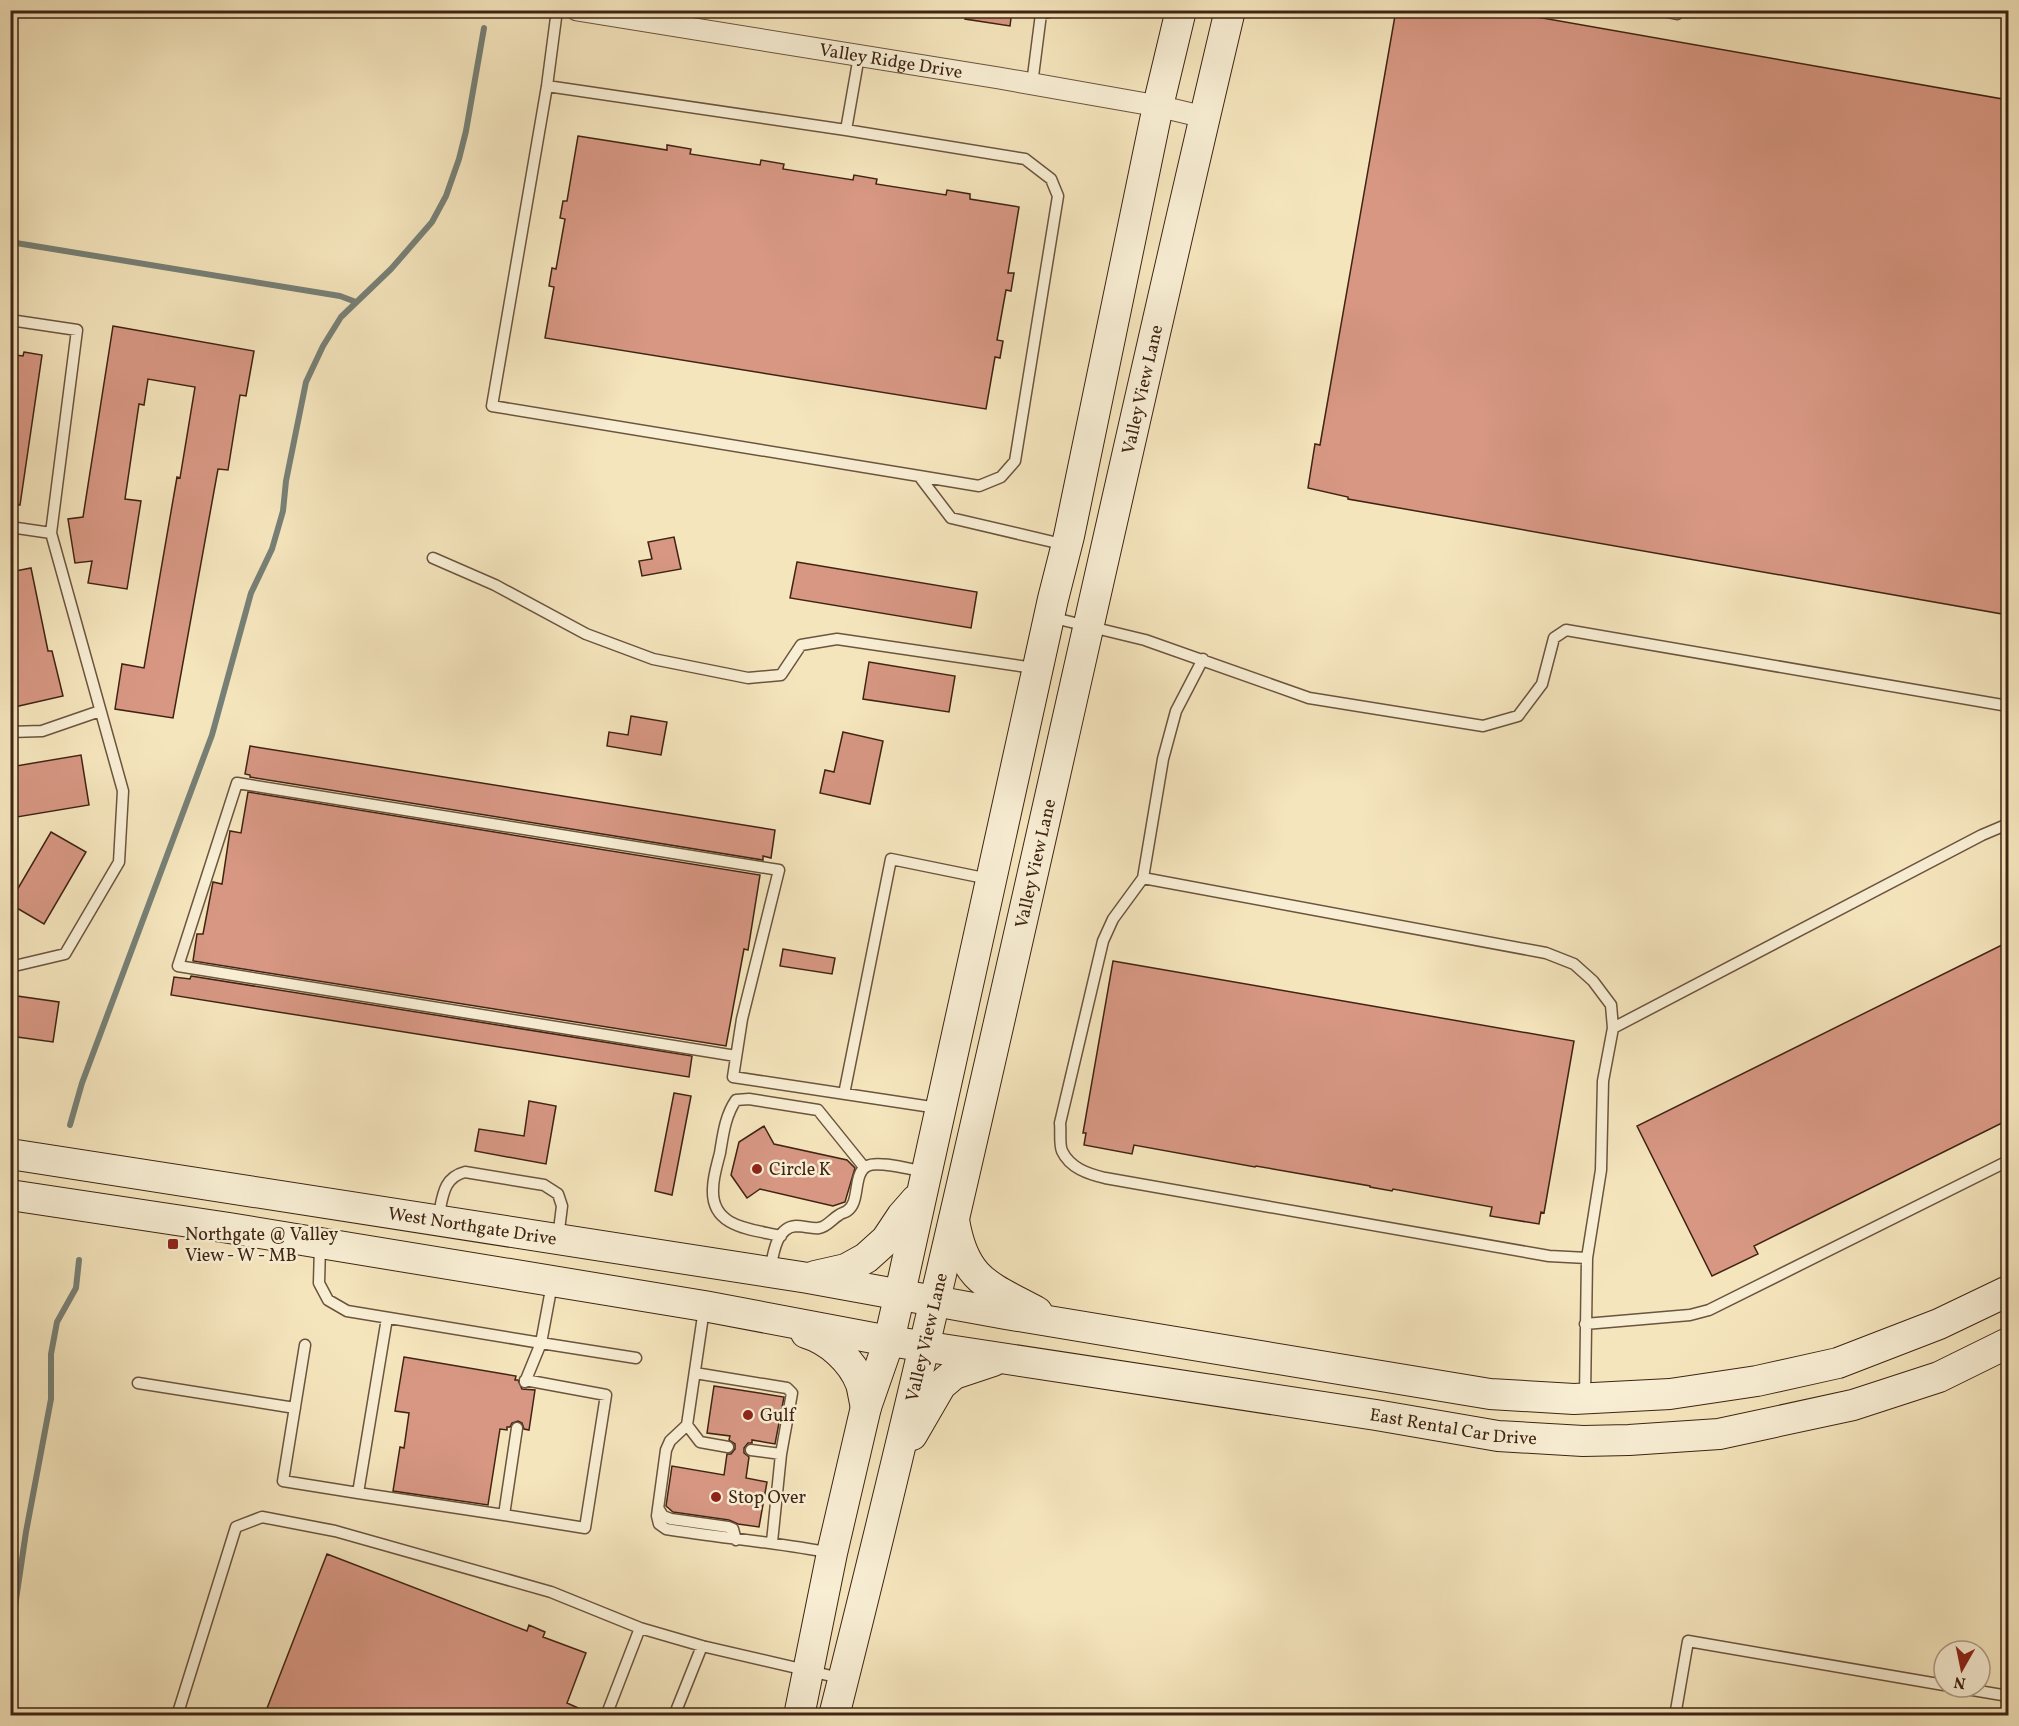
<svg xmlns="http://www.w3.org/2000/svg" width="2019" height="1726" font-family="Vollkorn,serif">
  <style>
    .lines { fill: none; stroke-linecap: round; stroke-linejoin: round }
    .stream { stroke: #778076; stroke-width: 6 }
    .building { fill: #d79783; stroke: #3f2413; stroke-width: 1.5 }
    .lane-casing { stroke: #6c543e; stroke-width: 13 }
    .street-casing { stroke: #6c543e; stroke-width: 23 }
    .secondary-casing { stroke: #3f2413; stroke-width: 32 }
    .lane { stroke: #f8eed4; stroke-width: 10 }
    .street { stroke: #f8eed4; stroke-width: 21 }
    .secondary { stroke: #f8eed4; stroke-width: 30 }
    .poi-dot { fill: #8f2418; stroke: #f8eed4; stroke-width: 2 }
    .labels { text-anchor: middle; stroke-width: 5; stroke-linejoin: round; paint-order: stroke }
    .street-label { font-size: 18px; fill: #3f2413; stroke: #f8eed4 }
    .poi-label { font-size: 18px; fill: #3f2413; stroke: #f8eed4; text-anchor: start }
  </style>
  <rect width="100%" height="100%" fill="#f5e5bd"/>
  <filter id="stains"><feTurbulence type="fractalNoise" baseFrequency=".00333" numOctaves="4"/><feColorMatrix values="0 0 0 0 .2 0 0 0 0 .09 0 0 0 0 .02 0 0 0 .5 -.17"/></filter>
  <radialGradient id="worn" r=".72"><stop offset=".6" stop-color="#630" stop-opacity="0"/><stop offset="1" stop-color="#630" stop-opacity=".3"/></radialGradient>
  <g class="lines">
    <path class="stream" d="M10,242L340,296L356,302
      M70,1125L82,1083L212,735L251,593L272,549L283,511L286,481L306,382L323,346L341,317L391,269L432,222L446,196L459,159L466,131L484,28
      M10,1640L26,1532L51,1399V1354L57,1322L76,1288L79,1260"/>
  </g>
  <path class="building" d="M966,10H1012L1010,26L965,19Z
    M1396,10H1497L2008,100V615L1348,499V497L1308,488L1315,444L1320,445Z
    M578,136L667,150V145L691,149L690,154L760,165L761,160L784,164L783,169L853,180L854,175L877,179L876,184L946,195L947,190L970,194V199L1019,207L1008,273H1014L1011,291L1006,290L997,340L1003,341L1000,358L995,357L986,409L545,338L554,287L549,286L552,268L556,269L565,219L560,218L563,201H567Z
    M113,326L254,351L246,396L240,395L228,470L218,469L173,718L115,709L122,664L144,668L177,477L180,478L195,387L148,379L144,405L139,404L125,499L141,501L127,589L88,583L92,561L75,563L68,519L83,517Z
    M24,352L42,355L20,505H10V365L14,366L15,355L23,356Z
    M674,537L681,569L642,576L639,561L652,559L648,542Z
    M797,562L977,592L971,628L790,598Z
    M31,568L48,651H52L63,696L10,708V572Z
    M869,662L955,676L949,712L863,699Z
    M631,716L667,722L661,755L607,746L609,732L628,735Z
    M843,732L883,741L870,804L820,793L825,770L834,772Z
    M250,746L775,830L771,858L763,856V860L250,777V775L245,774Z
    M81,755L89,805L17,817L10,767Z
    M248,792L760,875L748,950L744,949L726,1046L193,961L197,934H203L213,882L222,884L230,831L241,833Z
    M51,832L86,852L44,924L10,904V902Z
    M2008,942V1120L1754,1246L1758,1254L1712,1276L1637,1126Z
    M783,949L835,958L832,974L780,966Z
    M1113,961L1574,1041L1544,1213L1541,1212L1539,1224L1490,1216L1492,1207L1393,1189L1392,1191L1370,1187V1186L1256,1166L1255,1167L1134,1145L1132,1154L1084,1145L1086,1133H1083Z
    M191,976L692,1056L689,1077L171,995L174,977L190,979Z
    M10,995L59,1002L53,1042L10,1036Z
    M674,1093L691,1096L672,1195L655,1191Z
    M529,1101L556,1106L546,1164L475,1151L479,1129L524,1136Z
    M764,1126L774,1144L847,1160L855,1168L845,1202L833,1206L760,1189L747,1198L731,1175L739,1142Z
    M404,1357L516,1376L515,1380H518L522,1389L535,1390L529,1430L524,1429L522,1423L518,1421L512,1423L510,1427H507V1430L500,1429L488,1505L393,1491L400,1447L404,1448L409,1413L395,1411Z
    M714,1386L784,1397L775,1444L752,1440V1443H748L744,1448V1453L749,1457L746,1478L767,1482L759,1527L738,1524L729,1520L673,1512L666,1506L672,1466L724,1475L727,1454H731L735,1449V1444L729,1440L730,1436L707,1433Z
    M327,1554L527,1631L529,1625L545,1632L543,1637L586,1653L567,1703L596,1716H264Z"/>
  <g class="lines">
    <defs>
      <path id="lane" d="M557,10L547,86L492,406L919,476L951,518L1066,545
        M1658,10L1677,14V10
        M1032,84L1041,14L1056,10
        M547,86L846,130L1025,159L1051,179L1058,196L1015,461L1001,477L979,486L919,476
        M846,130L859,56
        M10,320L77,330L51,533L123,791L119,862L65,954L10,967
        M10,527L51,533
        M433,558L495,585L586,634L653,659L748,678L781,675L801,645L837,639L1034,668
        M1050,617L1145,640L1309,698L1483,726L1518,716L1542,684L1554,638L1566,630L2008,706
        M1203,659L1176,711L1163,759L1143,878L1546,953L1574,964L1593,981L1611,1005L1613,1028
        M10,732L42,731L100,711
        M1143,878L1113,919L1103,941L1060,1123C1061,1131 1059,1144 1062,1151C1070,1168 1088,1174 1105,1178L1549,1256L1587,1258
        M736,1056L178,966L237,783L779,870L742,1019L733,1077L938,1108
        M844,1094L891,859L989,879
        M438,1218C443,1198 442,1178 465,1172L544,1185L558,1194L562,1206L558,1238
        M781,1236C752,1229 711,1228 713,1189C713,1177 717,1165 720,1153C723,1135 725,1116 736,1100L749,1099L818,1110L864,1167
        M320,1246L319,1283L328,1300L347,1311L541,1343L552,1284
        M770,1271C773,1255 776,1227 796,1226C804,1226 812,1229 819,1228C827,1227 832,1219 839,1215C841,1213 844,1213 847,1211C861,1202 852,1174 867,1166C878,1160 913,1170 926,1172
        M704,1309L687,1425L670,1441L666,1450L657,1516L659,1524L666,1529C721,1538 776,1542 831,1553
        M387,1318L358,1493L504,1515
        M1585,1324L1690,1315L1709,1310L2008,1161
        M305,1345L283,1481L358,1493
        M695,1373L787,1388L792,1393L781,1454L772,1542
        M525,1382L541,1343L636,1358
        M138,1383L295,1408
        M1585,1396L1587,1258L1601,1170L1603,1081L1613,1028L1982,835L2008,824
        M687,1425L700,1442L728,1447
        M517,1428L504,1515L585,1528L606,1395L525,1380
        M751,1450L781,1454
        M658,1508L663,1516L671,1519L728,1527L733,1529L736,1540
        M1955,1687L2008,1696
        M177,1716L236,1527L262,1517L335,1531L551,1592L640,1628L702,1646L840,1678
        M606,1716L640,1628
        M674,1716L702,1646
        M1675,1716L1688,1641L1944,1685"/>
      <g id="street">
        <path id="s1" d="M577,10L999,78L1158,106L1204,117"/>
      </g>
      <g id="secondary">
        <path id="s2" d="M10,1154L808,1278L1006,1314L1490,1394L1574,1399L1670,1394L1757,1381L1838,1363L1939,1324L2008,1291"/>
        <path id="s3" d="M10,1195L229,1228L704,1306L889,1341L1376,1415L1498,1436L1583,1441L1629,1440L1719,1434L1853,1405L1939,1377L2008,1343"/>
        <path d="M954,1220C964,1280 987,1285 1037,1312"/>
        <path d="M815,1276L846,1269L866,1258L886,1240L902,1216L916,1200"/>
        <path d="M806,1333C829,1340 852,1360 861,1384C863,1391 864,1400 866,1407"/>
        <path d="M912,1435L941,1385L954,1374L993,1361"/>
        <path d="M799,1716L832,1553L866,1407L889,1341L904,1275L1053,599L1069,536L1158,106L1181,10"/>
        <path id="s4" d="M834,1716C977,1150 1095,578 1230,10"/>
      </g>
    </defs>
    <use href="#lane" class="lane-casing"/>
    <use href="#street" class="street-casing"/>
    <use href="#secondary" class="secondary-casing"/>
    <use href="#lane" class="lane"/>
    <use href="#street" class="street"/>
    <use href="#secondary" class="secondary"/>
  </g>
  <g class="poi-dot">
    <circle cx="757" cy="1169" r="6"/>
    <rect x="167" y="1238" width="12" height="12" rx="3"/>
    <circle cx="748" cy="1415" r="6"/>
    <circle cx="716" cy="1497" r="6"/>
  </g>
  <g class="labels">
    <g class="street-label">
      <text dy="6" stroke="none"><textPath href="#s1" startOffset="318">Valley Ridge Drive</textPath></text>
      <text dy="6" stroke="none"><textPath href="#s4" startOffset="1362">Valley View Lane</textPath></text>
      <text dy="6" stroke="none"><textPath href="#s4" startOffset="876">Valley View Lane</textPath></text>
      <text dy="6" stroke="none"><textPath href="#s2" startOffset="468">West Northgate Drive</textPath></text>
      <text dy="6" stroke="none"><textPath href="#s4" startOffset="390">Valley View Lane</textPath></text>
      <text dy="6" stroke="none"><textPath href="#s3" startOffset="1462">East Rental Car Drive</textPath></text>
    </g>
    <g class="poi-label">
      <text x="769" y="1175">Circle K</text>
      <text x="185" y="1240">Northgate @ Valley<tspan x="185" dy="21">View - W - MB</tspan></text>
      <text x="760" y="1421">Gulf</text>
      <text x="728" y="1503">Stop Over</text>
    </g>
  </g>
  <rect width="2019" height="1726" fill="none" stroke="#f5e5bd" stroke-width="36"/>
  <rect x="12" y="12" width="1995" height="1702" fill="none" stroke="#3f2413" stroke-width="3"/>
  <rect x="18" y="18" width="1983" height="1690" fill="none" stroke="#3f2413" stroke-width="1.5"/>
  <g transform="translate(1962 1669) rotate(189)"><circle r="28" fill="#f8eed4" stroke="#ae9d87" stroke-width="1.5"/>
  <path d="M0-4.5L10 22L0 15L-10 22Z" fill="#8f2418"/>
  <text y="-9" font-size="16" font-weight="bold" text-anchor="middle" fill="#3f2413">N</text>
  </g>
  <rect width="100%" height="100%" filter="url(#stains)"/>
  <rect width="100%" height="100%" fill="url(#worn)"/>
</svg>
